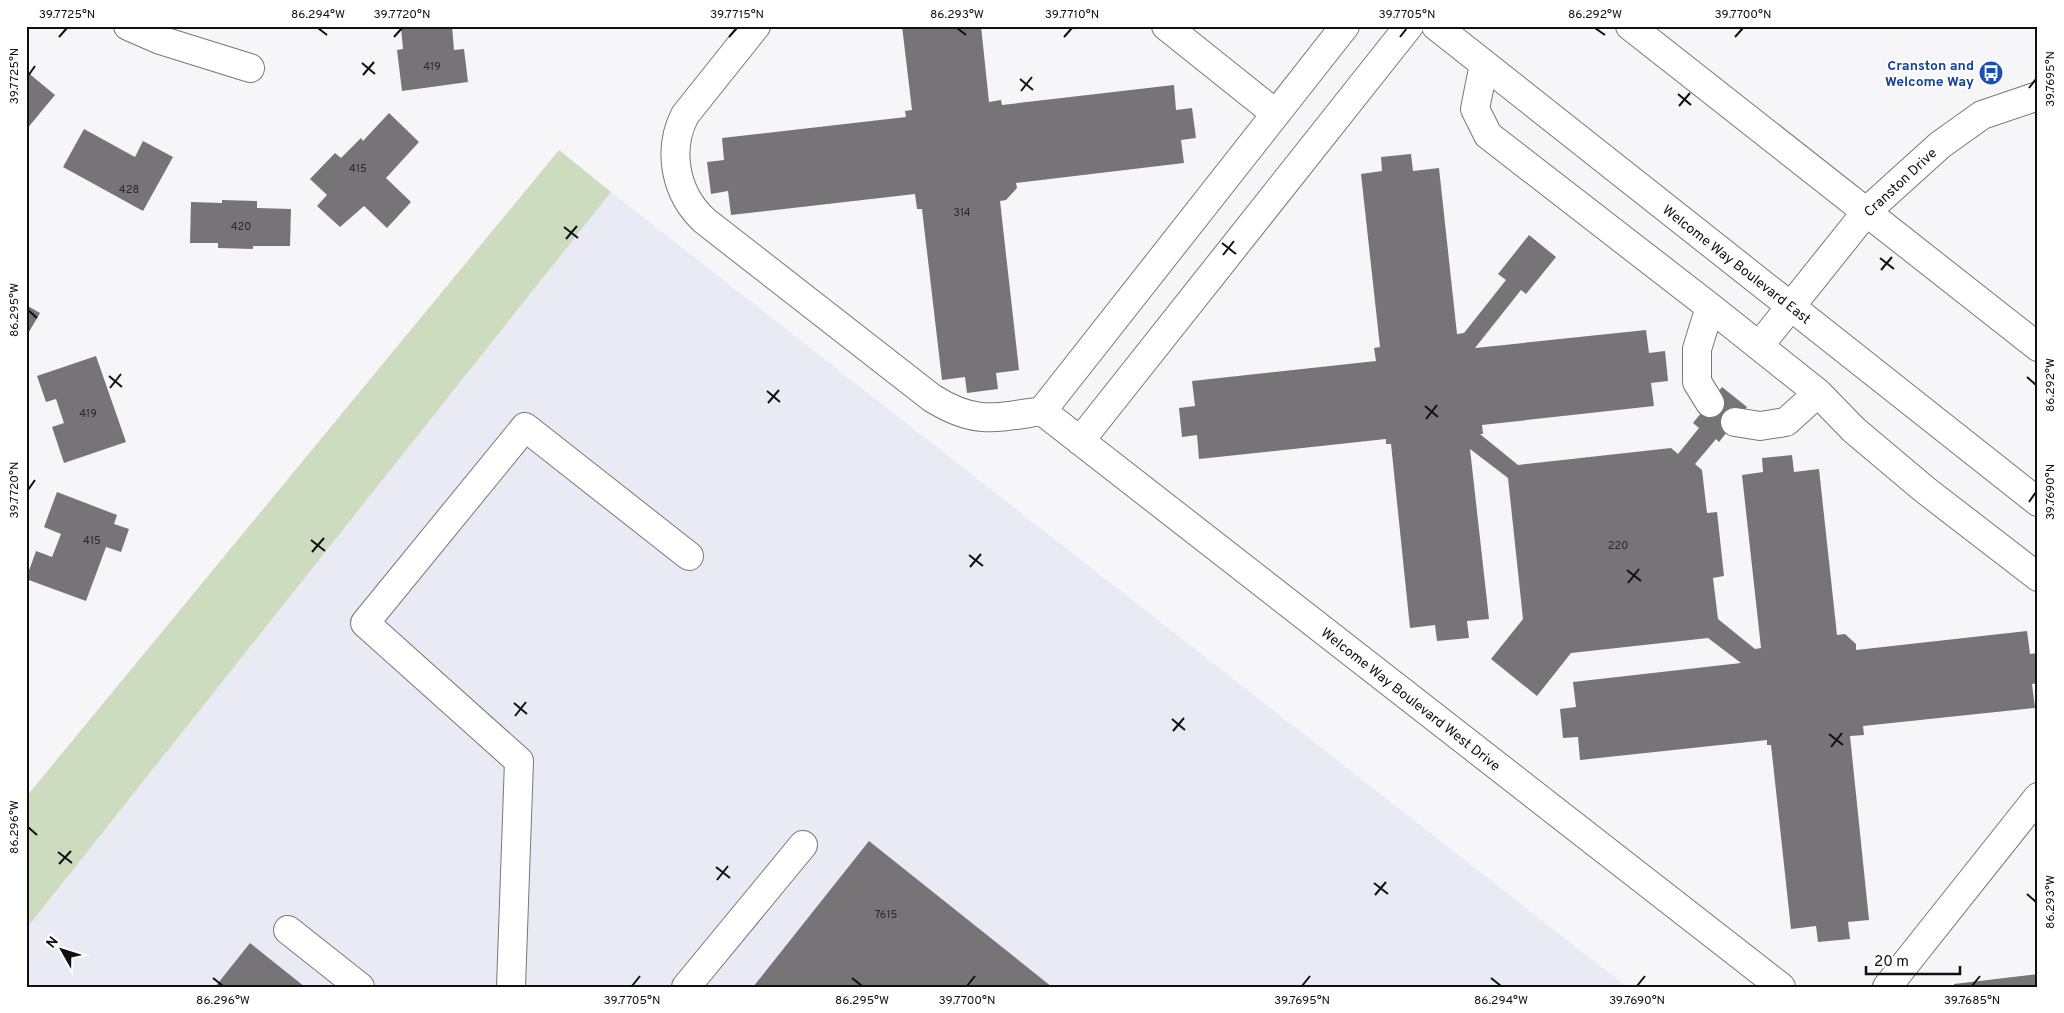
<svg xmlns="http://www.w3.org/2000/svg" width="2064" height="1013" font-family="Overpass,sans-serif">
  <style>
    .built { fill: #e9eaf4 }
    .green { fill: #cddbbe }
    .building { fill: #767476 }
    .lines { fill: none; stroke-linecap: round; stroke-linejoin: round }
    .minor-casing { stroke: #78787a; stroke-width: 30 }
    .minor { stroke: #fff; stroke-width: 28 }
    .ticks { fill: none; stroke: #101010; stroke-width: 2 }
    .labels { text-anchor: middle; stroke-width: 4; stroke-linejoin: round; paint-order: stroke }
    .number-label { font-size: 11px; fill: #2a292a }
    .transit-label { font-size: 14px; font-weight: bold; fill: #164399; stroke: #fff; text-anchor: end }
    .street-label { font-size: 14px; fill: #101010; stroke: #fff }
    .neatline { fill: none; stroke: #101010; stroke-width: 2 }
    .ticks-label { font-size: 12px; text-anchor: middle; fill: #101010 }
  </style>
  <rect width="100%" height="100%" fill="#f6f6f8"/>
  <path class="built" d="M611,192L1627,987H26V929Z"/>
  <path class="green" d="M559,150L611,192L26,929V797Z"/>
  <path class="building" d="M398,26H452L454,50L464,49L468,82L402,91L397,50L403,49L401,28H398Z
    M902,26H981L989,102L1001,100L1002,105L1174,85L1176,110L1192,108L1196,138L1181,140L1184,163L1016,183L1017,188L1006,200L1000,201L1019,370L996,373L998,389L967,393L965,377L942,380L922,209H917L915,194L731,215L728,191L711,194L707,162L724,160L722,138L906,117L905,111L912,110Z
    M26,71L55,95L26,130Z
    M389,113L419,142L386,178L411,202L387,228L364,206L340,227L317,206L327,195L310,179L335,153L341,158L361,138L363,141Z
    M84,129L135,157L143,141L173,157L143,211L63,167Z
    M1411,154L1413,171L1439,168L1457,334L1464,333L1506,280L1498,274L1529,235L1556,257L1526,294L1521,290L1475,348L1646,330L1649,353L1665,351L1668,381L1651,383L1654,406L1482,425L1483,434H1480L1518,465L1671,448L1678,454L1699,428L1693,423L1722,387L1747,407L1719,442L1716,439L1695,464L1702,470L1707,513L1717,512L1724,576L1713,578L1718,619L1755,649L1761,648L1742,475L1763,472L1762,458L1792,455L1794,472L1819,469L1837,635L1845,634L1856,644V650L2027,631L2030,654L2038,653V683L2032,684L2035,708L1863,726L1864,735L1850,736L1869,920L1848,922L1850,939L1818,942L1816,926L1791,929L1771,745H1767V740L1580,760L1578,737L1563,738L1560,709L1576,707L1573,682L1741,663L1708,638L1571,653L1537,696L1491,659L1523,619L1508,478L1470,449L1489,619L1467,621L1469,638L1437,641L1435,625L1410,628L1391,444H1386V439L1199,459L1197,435L1182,437L1179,408L1195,406L1192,381L1376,361L1374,348L1380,347L1361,174L1382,171L1381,157Z
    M222,200L257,201V208L291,209L290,246H253V249L218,248V243H190L191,202L222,203Z
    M26,305L40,313L26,337Z
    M96,356L126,442L64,463L52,427L64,423L56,399L46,402L37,376Z
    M57,492L117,515L114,524L129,529L121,552L106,547L86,601L26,579L36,551L52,557L61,534L44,527Z
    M869,841L1052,987H753Z
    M250,943L305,987H215Z
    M2038,974V987H1954V984Z"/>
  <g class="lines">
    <defs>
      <path id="minor" d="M128,26L160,40L250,68
        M756,26L685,115C667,150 675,194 705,221L932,398C975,425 995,418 1042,411L1345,26
        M1166,26L1276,114
        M1436,26L2038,502
        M1630,26L2038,347
        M1484,64L1475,109L1488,135L1710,307L1818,393L1854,430L1924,489L2038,577
        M1710,307L1697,349V382L1710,403
        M1759,346L1867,211L1940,145L1982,115L2038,96
        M1042,411L1781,987
        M1735,422L1760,426L1786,422L1818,393
        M1080,441L1409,26
        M288,930L360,987
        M511,987L519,761L365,623L525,427L689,556
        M686,987L803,845
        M1887,987L2038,797"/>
    </defs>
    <use href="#minor" class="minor-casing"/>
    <use href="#minor" class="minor"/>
  </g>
  <path class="ticks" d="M318,28L327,35M957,28L966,35M1595,28L1605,35M59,37L67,28M394,37L402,28M729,37L737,28M1064,37L1072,28M1400,37L1407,28M1735,37L1743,28M362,63L375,74M363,75L374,62M28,76L35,66M1020,79L1033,90M2029,88L2036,79M1021,91L1032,77M1678,94L1691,105M1679,106L1690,93M564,227L578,238M566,239L577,226M1222,243L1236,254M1223,255L1234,241M1880,258L1894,269M1881,270L1892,257M28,310L37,318M109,376L122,387M2027,377L2036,385M110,388L121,374M767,391L780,402M768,403L779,390M1425,406L1438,417M1426,419L1437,405M28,490L35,480M2029,502L2036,492M311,540L325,551M312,552L324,538M969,555L983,566M970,567L981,554M1627,570L1641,581M1628,583L1639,569M514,703L527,714M515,716L526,702M1172,719L1185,730M1173,731L1184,718M1829,734L1843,745M1831,747L1842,733M28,827L37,835M58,852L72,863M59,864L71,851M716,867L730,878M717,880L728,866M1374,883L1388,894M2027,894L2036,902M1375,895L1386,882M213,978L223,986M852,978L862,986M1491,978L1501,986M632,986L640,976M967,986L975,976M1302,986L1310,976M1637,986L1645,976M1972,986L1980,976"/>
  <defs>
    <symbol id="bus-disc" viewBox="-11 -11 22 22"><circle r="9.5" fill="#1a4fb4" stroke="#fff"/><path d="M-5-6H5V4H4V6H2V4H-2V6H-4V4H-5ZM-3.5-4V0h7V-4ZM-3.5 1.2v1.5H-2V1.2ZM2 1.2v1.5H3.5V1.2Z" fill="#fff"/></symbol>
  </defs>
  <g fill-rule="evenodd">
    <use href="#bus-disc" x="1977" y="59" width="28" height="28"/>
  </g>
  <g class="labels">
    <g class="number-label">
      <text x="432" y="70">419</text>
      <text x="358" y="172">415</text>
      <text x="129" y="193">428</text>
      <text x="962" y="216">314</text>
      <text x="241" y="230">420</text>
      <text x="88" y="417">419</text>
      <text x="92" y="544">415</text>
      <text x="1618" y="549">220</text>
      <text x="886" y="918">7615</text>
    </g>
    <g class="transit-label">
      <text x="1974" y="70">Cranston and<tspan x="1974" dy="16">Welcome Way</tspan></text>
    </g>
    <g class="street-label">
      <text transform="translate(1900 182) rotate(-43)" y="5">Cranston Drive</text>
      <text transform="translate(1737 264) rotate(38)" y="5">Welcome Way Boulevard East</text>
      <text transform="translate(1411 699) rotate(38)" y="5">Welcome Way Boulevard West Drive</text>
    </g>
  </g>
  <rect width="2064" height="1013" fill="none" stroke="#ffffff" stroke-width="55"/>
  <g transform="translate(62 950) rotate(309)" stroke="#ffffff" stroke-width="4" paint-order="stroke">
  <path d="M0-4L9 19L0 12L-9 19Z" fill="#101010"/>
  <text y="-8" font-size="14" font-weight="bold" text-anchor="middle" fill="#101010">N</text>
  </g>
  <path d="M1866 966v8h94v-8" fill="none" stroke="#101010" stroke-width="2.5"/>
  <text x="1874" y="966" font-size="15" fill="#101010" stroke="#ffffff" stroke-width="4" paint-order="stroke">20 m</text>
  <rect x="28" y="28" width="2008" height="958" class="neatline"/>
  <g class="ticks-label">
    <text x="67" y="18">39.7725°N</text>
    <text x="318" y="18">86.294°W</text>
    <text x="402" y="18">39.7720°N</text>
    <text x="737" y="18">39.7715°N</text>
    <text x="957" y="18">86.293°W</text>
    <text x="1072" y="18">39.7710°N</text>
    <text x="1407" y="18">39.7705°N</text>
    <text x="1595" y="18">86.292°W</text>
    <text x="1743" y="18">39.7700°N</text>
    <text transform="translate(14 76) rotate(-90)" y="4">39.7725°N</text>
    <text transform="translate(2050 79) rotate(-90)" y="4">39.7695°N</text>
    <text transform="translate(14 310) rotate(-90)" y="4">86.295°W</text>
    <text transform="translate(2050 385) rotate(-90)" y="4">86.292°W</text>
    <text transform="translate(14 490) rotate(-90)" y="4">39.7720°N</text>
    <text transform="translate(2050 492) rotate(-90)" y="4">39.7690°N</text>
    <text transform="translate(14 827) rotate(-90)" y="4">86.296°W</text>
    <text transform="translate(2050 902) rotate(-90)" y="4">86.293°W</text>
    <text x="223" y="1004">86.296°W</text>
    <text x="632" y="1004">39.7705°N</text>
    <text x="862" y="1004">86.295°W</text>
    <text x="967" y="1004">39.7700°N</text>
    <text x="1302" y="1004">39.7695°N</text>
    <text x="1501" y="1004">86.294°W</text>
    <text x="1637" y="1004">39.7690°N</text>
    <text x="1972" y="1004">39.7685°N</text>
  </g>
</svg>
